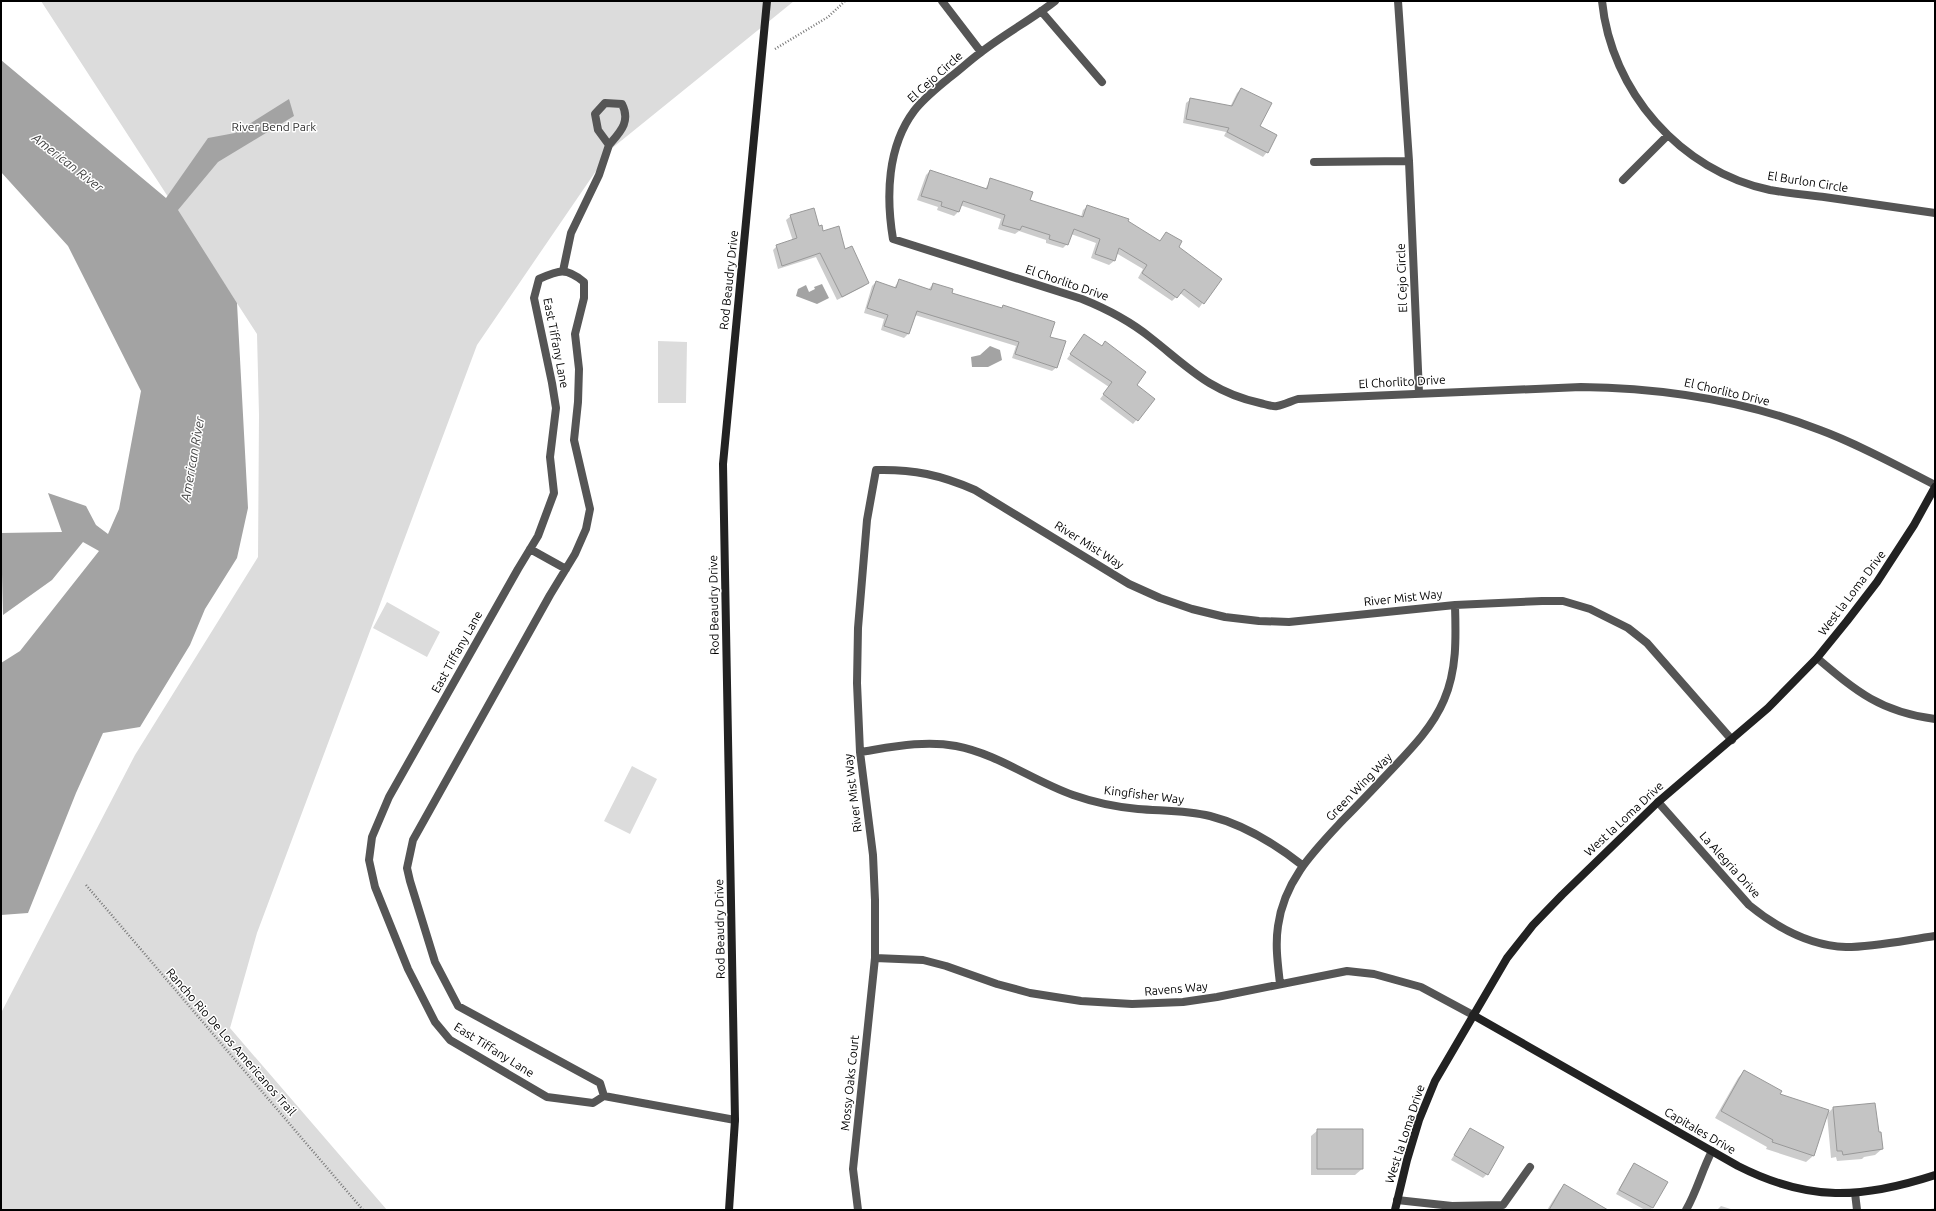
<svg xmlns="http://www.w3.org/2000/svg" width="1936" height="1211" font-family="Ubuntu,sans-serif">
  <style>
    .green { fill: #dcdcdc }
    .water { fill: #a3a3a3 }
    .shadow { fill: #0003 }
    .building { fill: #c4c4c4; stroke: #999 }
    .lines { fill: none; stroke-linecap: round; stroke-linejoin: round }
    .path { stroke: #777; stroke-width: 2.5; stroke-dasharray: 1 2; stroke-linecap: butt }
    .lane { stroke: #555; stroke-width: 8 }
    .street { stroke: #555; stroke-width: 8 }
    .secondary { stroke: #222; stroke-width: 8 }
    .labels { text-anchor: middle; stroke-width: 3; stroke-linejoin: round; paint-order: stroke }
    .street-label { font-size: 12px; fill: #000; stroke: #fff }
    .park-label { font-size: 12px; fill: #333; stroke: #fff }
    .water-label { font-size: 13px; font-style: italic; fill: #444; stroke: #fff }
  </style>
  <rect width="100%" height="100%" fill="#fff"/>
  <path class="green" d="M41,1H794L611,149L477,345L257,933L230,1028L387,1210H1V1013L135,755L258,557L259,415L257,334Z
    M658,341L687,342L686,403H658Z
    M387,602L440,632L427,657L373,628Z
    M632,766L657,779L630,834L604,821Z"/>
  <path class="water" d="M1,60L166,198L208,138L235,133L289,99L294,116L218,162L178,210L237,303L248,508L237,558L205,609L190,645L140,727L103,733L76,793L28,913L1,915V663L20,651L99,551L83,542L52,580L3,615L1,533L62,532L48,493L86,506L96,525L108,534L119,509L141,391L68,246L1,172Z
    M822,284L829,298L817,304L796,296L798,289L806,285L809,292L815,289L814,287Z
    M990,346L1000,350L1002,360L988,367H972L971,357L980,355Z"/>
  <path class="shadow" d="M1241,89L1259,126L1267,152L1263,157L1224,136L1226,132L1183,123L1186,103L1191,99L1230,107L1237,93Z
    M930,171L985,189L991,180L1029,201L1081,217L1083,210L1088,206L1127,222L1159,242L1166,234L1177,247L1220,279L1199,308L1180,293L1172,301L1138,278L1143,269L1116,253L1114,261L1109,265L1091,258L1096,243L1071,234L1067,244L1063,248L1046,243V240L1019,231L1015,234L998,229L1001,219L960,205L959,211L954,216L937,210L938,207L917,200L926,175Z
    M791,216L819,227L845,250L868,283L863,287L837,300L816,257L778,269L773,250L777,246L793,241L786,220Z
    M899,280L928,290L933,284L951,294L1001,309L1003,306L1049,337L1057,367L1052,371L1012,358L1016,346L915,315L908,334L904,338L881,330L884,319L864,313L872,286L876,282L894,288Z
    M1084,335L1101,347L1105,342L1135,385L1154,399L1133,424L1100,399L1109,387L1067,359Z
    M1744,1071L1813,1156L1806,1162L1766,1149L1767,1147L1715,1118L1738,1078Z
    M1833,1108L1878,1134L1882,1149L1875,1155L1864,1157L1862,1159L1837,1161L1836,1157L1831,1158L1827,1114Z
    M1470,1129L1487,1174L1483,1178L1451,1160Z
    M1318,1130L1362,1169L1355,1175H1311V1136Z
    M1634,1165L1652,1208L1650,1210H1645L1616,1194L1630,1169Z
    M1564,1185L1598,1210H1547L1559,1191Z
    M1721,1206L1734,1210H1717Z
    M1935,1208V1210H1926Z"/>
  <path class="building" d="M1241,88L1272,103L1260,126L1277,135L1268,153L1227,132L1229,128L1186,119L1190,98L1232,106Z
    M930,170L987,189L990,178L1033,192L1030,200L1083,217L1087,205L1129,219L1128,221L1160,241L1166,232L1182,241L1179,247L1222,279L1204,304L1184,289L1177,298L1142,273L1147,265L1119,248L1115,261L1095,254L1100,239L1074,229L1068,245L1049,239L1050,235L1022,226L1020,230L1002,225L1005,215L963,201L959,212L941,206L942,202L921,196Z
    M814,208L819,226L822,225L823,231L839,226L845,249L852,246L869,283L842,297L820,253L782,266L776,245L797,238L790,215Z
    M899,279L931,290L933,283L953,289L952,293L1002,308L1003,305L1055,322L1050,337L1066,341L1057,368L1015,354L1019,342L917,311L909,334L884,326L888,315L867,308L876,281L896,288Z
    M1084,334L1102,346L1105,341L1146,372L1137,385L1155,399L1138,421L1103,394L1112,382L1070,354Z
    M1744,1070L1782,1091L1780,1094L1829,1110L1814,1156L1772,1142L1773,1140L1721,1111Z
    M1875,1103L1879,1132H1881L1883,1149L1843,1155L1842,1151H1837L1833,1107Z
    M1470,1128L1504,1147L1488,1175L1454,1155Z
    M1317,1129H1363V1169H1317Z
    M1634,1163L1668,1182L1653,1208L1619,1190Z
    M1564,1184L1608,1210H1549Z"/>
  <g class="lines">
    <path class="path" d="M775,49L828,17L845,1
      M86,885L363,1210"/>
    <path class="lane" d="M563,271L571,233L599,175L609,145L598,130L595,114L605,103L622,104C631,122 620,132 609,145
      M1397,1200L1452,1206L1503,1205L1530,1167
      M1686,1210C1697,1191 1702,1170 1712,1151"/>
    <path class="street" d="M942,1L981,52
      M1055,1C1031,20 1004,34 980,53C969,61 960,70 949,78C937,88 924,98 914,111C887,147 886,197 893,239L1082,299C1107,309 1130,321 1151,338C1188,367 1210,392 1260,403C1265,404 1272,407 1277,406C1284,405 1291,401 1298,399L1581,387C1663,388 1743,400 1820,430C1858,444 1898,466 1935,485
      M1398,1L1409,161L1419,393
      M1602,1C1611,91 1680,171 1770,190C1787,193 1806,195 1824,197C1861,202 1898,208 1935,213
      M1041,11L1102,82
      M1314,162L1409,161
      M1623,180L1667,136
      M530,549L566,569
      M1817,658C1857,692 1881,712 1935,719
      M860,752C892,747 924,740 956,746C998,754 1033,781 1073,795C1093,802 1116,807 1138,809C1161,811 1186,810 1210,816C1245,825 1274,843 1302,865
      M1658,802L1749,905C1776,927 1810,946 1846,947C1875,947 1906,940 1935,936
      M875,958L923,960L946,966L997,984L1030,993L1081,1001L1132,1004L1183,1002L1217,997L1347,971L1374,974L1421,987L1473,1015
      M1280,984C1278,965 1275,946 1278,926C1284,881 1313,852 1343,820C1360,803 1377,785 1393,768C1413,747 1433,726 1444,700C1457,670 1456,638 1455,605
      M604,1096L600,1083L458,1006L435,962L410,881L407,868L413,840L550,595L575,554L586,529L590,509L574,440L578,402L579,369L575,334L584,298V282C566,267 559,270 539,279L534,298L552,383L556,408L550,457L554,493L538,536L518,569L389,797L372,837L369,860L375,887L408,969L435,1022L450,1040L547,1097L593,1103L604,1096L735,1120
      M1855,1193L1857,1210
      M858,1210L853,1169L875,958V900L873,855L860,752L857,683L858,628L867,520L876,470C913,469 941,475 975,490L1129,584L1160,598L1192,609L1225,617L1259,621L1289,622L1455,605L1542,601H1563L1590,609L1628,628L1647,643L1732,740"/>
    <path class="secondary" d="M1473,1015L1738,1166C1809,1202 1861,1199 1935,1175
      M729,1210L735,1120L723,464L767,1
      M1395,1210L1407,1160L1419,1120L1435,1081L1507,958L1533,925L1562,895L1658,802L1768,708L1817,658L1847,621L1877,582L1914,525L1935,487"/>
  </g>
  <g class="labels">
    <g class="street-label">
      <text transform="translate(935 77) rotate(-42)" y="4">El Cejo Circle</text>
      <text transform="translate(1808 182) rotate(9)" y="4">El Burlon Circle</text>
      <text transform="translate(1402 278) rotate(-92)" y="4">El Cejo Circle</text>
      <text transform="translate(729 280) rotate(-84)" y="4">Rod Beaudry Drive</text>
      <text transform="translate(1067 283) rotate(19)" y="4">El Chorlito Drive</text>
      <text transform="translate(556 343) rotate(79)" y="4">East Tiffany Lane</text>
      <text transform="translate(1402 382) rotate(-3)" y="4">El Chorlito Drive</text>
      <text transform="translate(1727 392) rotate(13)" y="4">El Chorlito Drive</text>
      <text transform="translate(1089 545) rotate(32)" y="4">River Mist Way</text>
      <text transform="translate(1852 593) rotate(-53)" y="4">West la Loma Drive</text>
      <text transform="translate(1403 598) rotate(-6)" y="4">River Mist Way</text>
      <text transform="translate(714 605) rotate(-91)" y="4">Rod Beaudry Drive</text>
      <text transform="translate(457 652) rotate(-61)" y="4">East Tiffany Lane</text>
      <text transform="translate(1359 787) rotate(-46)" y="4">Green Wing Way</text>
      <text transform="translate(853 793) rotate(-97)" y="4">River Mist Way</text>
      <text transform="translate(1144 795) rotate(7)" y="4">Kingfisher Way</text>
      <text transform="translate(1624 819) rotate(-43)" y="4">West la Loma Drive</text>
      <text transform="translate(1730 865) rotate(48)" y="4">La Alegria Drive</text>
      <text transform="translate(720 929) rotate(-91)" y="4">Rod Beaudry Drive</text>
      <text transform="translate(1176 989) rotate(-5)" y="4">Ravens Way</text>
      <text transform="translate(231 1042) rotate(49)" y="4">Rancho Rio De Los Americanos Trail</text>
      <text transform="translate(494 1050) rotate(32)" y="4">East Tiffany Lane</text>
      <text transform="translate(850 1083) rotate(-84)" y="4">Mossy Oaks Court</text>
      <text transform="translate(1700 1131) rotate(30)" y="4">Capitales Drive</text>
      <text transform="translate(1405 1134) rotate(-72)" y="4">West la Loma Drive</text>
    </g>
    <g class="park-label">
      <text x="274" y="131">River Bend Park</text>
    </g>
    <g class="water-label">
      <text transform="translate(68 162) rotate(38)" y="5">American River</text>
      <text transform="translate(192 459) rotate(-80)" y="5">American River</text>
    </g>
  </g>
  <rect width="1936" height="1211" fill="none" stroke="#000000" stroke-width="4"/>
</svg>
